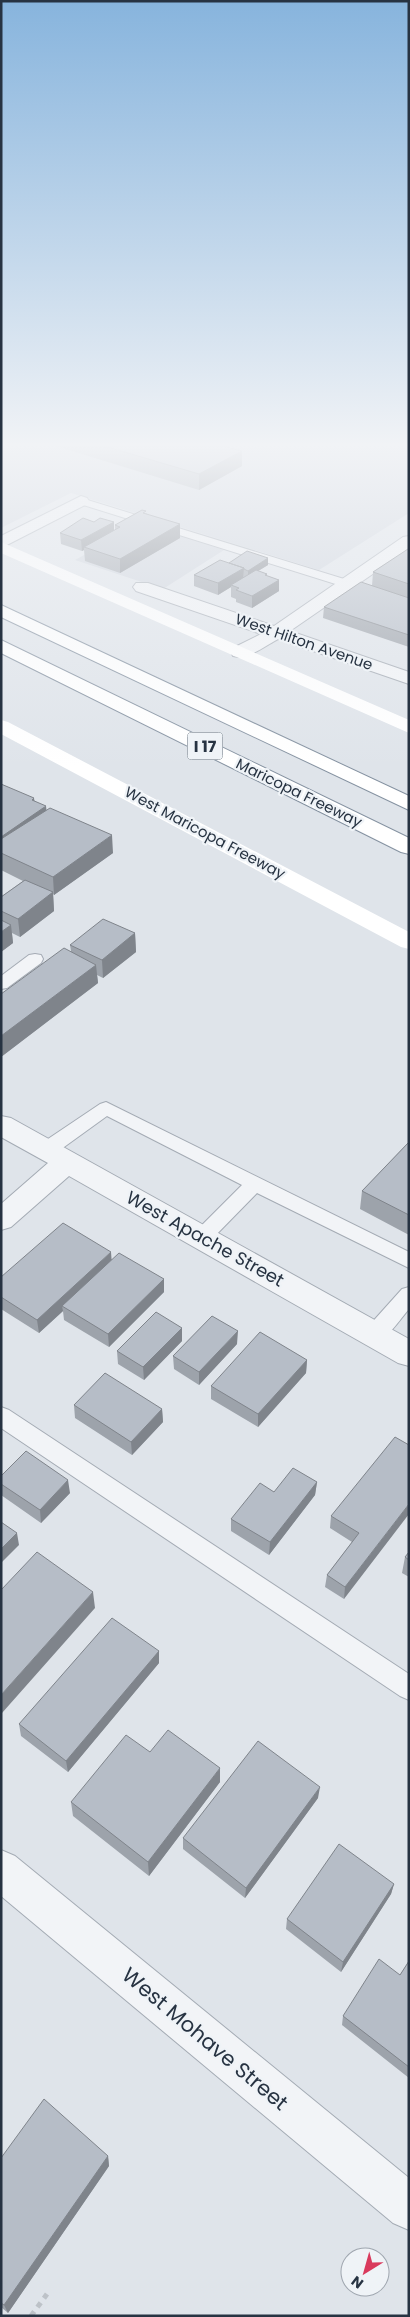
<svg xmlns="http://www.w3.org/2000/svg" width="410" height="2317" font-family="Poppins,sans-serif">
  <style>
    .built { fill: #cdd3dc }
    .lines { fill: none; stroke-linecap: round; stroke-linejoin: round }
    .service-casing { stroke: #a4abb4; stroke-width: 2 }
    .minor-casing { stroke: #a4abb4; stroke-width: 2 }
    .motorway-casing { stroke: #8592a1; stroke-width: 2 }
    .path { stroke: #bdc2c8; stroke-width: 5; stroke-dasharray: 5.5 5.5; stroke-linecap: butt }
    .service { fill: #f2f4f7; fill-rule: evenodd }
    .minor { fill: #f2f4f7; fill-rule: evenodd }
    .secondary { fill: #fff; fill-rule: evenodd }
    .motorway { fill: #fff; fill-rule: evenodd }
    .wall { fill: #9da3ab }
    .shaded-wall { fill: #7f848b }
    .building { fill: #b6bdc7; stroke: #7f848b }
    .labels { text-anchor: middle; stroke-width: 4.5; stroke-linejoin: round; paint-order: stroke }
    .far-street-label { font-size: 15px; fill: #273342; stroke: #eff3f7 }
    .shield { fill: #eff3f7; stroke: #636d78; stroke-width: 1 }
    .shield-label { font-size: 16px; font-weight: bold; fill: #273342 }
    .street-label { font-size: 18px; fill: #273342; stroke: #eff3f7 }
    .near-street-label { font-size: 21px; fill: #273342; stroke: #eff3f7 }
  </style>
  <rect width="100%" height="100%" fill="#dfe4ea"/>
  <path class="built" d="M1,443H409V513L319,570L71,493L1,528Z
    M142,523L224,550L163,589L75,560Z"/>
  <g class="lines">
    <defs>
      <path id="service" d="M81,498L409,599V607L77,503V499Z
        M35,954L41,955L43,959L41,963L7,988L1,989V976L29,955Z
        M106,1102L409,1252V1268L257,1193L209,1242L202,1244L195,1242L192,1237L195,1232L242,1185L107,1116L53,1155L46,1157L39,1155L37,1150L39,1145L100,1104Z
        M409,1287V1309C398,1321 385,1346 367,1340L364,1334L367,1328L402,1289Z
        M1,1407L9,1410L409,1674V1700L400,1696L1,1428Z"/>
      <path id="minor" d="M81,496L87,498L89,501L87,504L1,548V536Z
        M409,536V549L290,631L409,672V684L278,639C265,646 248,660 233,656L231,652L233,648L261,634L136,591L133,587L136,583H148L274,626L403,537Z
        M1,1116L11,1118L409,1339V1366L398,1363L69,1176L11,1227L1,1230V1204L48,1163L1,1137Z
        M1,1850L15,1856L409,2178V2230L393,2223L1,1896Z"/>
      <path id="motorway" d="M1,605L409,796V810L1,617Z
        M1,640L409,838V854L401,852L1,653Z"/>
    </defs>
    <use href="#service" class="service-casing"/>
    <use href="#minor" class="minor-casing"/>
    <use href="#motorway" class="motorway-casing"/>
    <path class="path" d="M31,2316L47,2294"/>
    <use href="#service" class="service"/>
    <use href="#minor" class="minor"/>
    <path class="secondary" d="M1,542L409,720V733L1,553Z
      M1,720L8,722L409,932V949L401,947L1,734Z"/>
    <use href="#motorway" class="motorway"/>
  </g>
  <path class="wall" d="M20,443H39L32,446Z
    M46,443H212L242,451V466L199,490Z
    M146,513L180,538L120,573L85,561L84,550L82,551L61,544L60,533L94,522H114V530H115V525Z
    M409,549V647L323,618L324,607L372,586L373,572Z
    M229,563L268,565L258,571L267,574V576L279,580V591L252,608L236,602V599L231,597V587L218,595L194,586V575Z
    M1,784L35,801L46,810L113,853L54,895L53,894L54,911L20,937L12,933L13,943L1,952V897L23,881L1,870Z
    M135,933L136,952L103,978L97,975L98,983L1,1057V994L71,951L70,945Z
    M409,1142V1235L360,1209L362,1191Z
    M112,1259L164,1279V1292L109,1347L64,1320L63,1311L39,1333L1,1309V1277Z
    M182,1328V1341L144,1380L118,1364L117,1351Z
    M237,1344L199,1385L174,1369L173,1356Z
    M307,1360L306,1373L258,1427L211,1399V1386Z
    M74,1405L162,1409L163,1422L132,1455L75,1418Z
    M409,1445L344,1599L325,1587L327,1575L352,1542L330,1528L331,1516Z
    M1,1476L70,1493L41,1523L1,1495Z
    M317,1482L315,1495L269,1555L231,1531V1519L274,1492Z
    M409,1552V1577L402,1573L405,1557Z
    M159,1651V1663L68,1772L21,1736L19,1724Z
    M150,1752L220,1782L149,1876L73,1816L71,1802Z
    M318,1798L245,1898L183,1849V1838Z
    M394,1884L391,1894L341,1972L286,1929L287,1919Z
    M409,1961V2078L342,2025L343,2016L400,1975Z
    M108,2156L109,2166L8,2313L1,2307V2158Z"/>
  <path class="shaded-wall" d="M31,443H39L32,446Z
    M242,451V466L199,490V474Z
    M114,522V534L84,547V550L82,551L81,540Z
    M180,524V538L120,573V559Z
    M268,558V565L248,577V571Z
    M244,568L243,579L231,585V587L218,595V583Z
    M279,580V591L252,608V596Z
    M34,798L36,813L46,806L48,824L1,853V837L32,800Z
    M112,835L113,853L54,895L53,877Z
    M53,892L54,911L20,937L18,919Z
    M11,925L13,943L1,952V932Z
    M135,933L136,952L103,978L102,960Z
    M96,965L98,983L1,1057V1036Z
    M111,1252L112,1265L62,1306L63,1311L39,1333L37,1320Z
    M164,1279V1292L109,1347L108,1334Z
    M182,1328V1341L144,1380L143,1367Z
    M238,1331L237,1344L199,1385V1372Z
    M307,1360L306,1373L258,1427V1414Z
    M162,1409L163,1422L132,1455L131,1442Z
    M68,1480L70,1493L41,1523L40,1510Z
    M317,1482L315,1495L269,1555L270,1542Z
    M409,1504V1514L344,1599L345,1587Z
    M17,1533L19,1545L1,1563V1549Z
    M93,1592L95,1608L2,1713L1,1695Z
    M159,1651V1663L68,1772L66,1761Z
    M220,1768V1782L149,1876L148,1862Z
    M320,1787L318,1798L245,1898L246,1888Z
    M394,1884L391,1894L341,1972L343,1962Z
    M108,2156L109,2166L8,2313L4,2305Z"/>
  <path class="building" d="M94,443H212L242,451L199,474Z
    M142,510L146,511L143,513L180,524L120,559L84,547L120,527L115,525Z
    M83,518L94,522L100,518L114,522L81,540L60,533Z
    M408,549H409V584L373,572Z
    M247,551L268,558L248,571L244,569V568L229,563Z
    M220,560L244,568L218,583L194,575Z
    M256,570L267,574L265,575L279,580L252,596L236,590L239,588L231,585Z
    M361,582L409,598V635L324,607Z
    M1,784L34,798L32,800L46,806L1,837Z
    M50,808L112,835L53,877L1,853V839Z
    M25,880L53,892L18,919L1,911V897Z
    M103,919L135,933L102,960L70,945Z
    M1,920L11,925L1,932Z
    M64,948L96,965L1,1036V994Z
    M409,1142V1215L362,1191Z
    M63,1223L111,1252L37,1320L1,1297V1277Z
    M119,1253L164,1279L108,1334L62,1306Z
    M156,1312L182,1328L143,1367L117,1351Z
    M212,1316L238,1331L199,1372L173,1356Z
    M260,1332L307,1360L258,1414L211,1386Z
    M105,1373L162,1409L131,1442L74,1405Z
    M395,1437L409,1445V1504L345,1587L327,1575L359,1533L331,1516Z
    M26,1451L68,1480L40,1510L1,1484V1476Z
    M293,1468L317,1482L270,1542L231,1519L260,1483L274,1492Z
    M1,1522L17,1533L1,1549Z
    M37,1552L93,1592L1,1695V1590Z
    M409,1552V1560L405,1557Z
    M112,1618L159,1651L66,1761L19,1724Z
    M168,1730L220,1768L148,1862L71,1802L126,1735L150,1752Z
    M258,1741L320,1787L246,1888L183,1838Z
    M339,1844L394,1884L343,1962L287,1919Z
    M379,1959L400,1975L409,1961V2067L343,2016Z
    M44,2099L108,2156L4,2305L1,2303V2158Z"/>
  <linearGradient id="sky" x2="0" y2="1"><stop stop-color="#87b4dd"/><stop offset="0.58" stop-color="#f1f3f6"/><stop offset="1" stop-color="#f1f3f6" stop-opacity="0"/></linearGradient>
  <rect width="410" height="767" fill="url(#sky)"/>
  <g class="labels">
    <g class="far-street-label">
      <text transform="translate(304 642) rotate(19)" y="5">West Hilton Avenue</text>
      <text transform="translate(299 793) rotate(26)" y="5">Maricopa Freeway</text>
      <text transform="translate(205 833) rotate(28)" y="5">West Maricopa Freeway</text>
    </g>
    <rect class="shield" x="187.5" y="732.5" width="35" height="27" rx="4"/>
    <g class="shield-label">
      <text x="205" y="752">I 17</text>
    </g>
    <g class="street-label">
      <text transform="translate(205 1239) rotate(29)" y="6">West Apache Street</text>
    </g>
    <g class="near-street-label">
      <text transform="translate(205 2039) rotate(40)" y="7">West Mohave Street</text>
    </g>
  </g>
  <rect width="410" height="2317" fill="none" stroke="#273342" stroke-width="5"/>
  <g transform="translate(365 2272) rotate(217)"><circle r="24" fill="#eff3f7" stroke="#9fa6af"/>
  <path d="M0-4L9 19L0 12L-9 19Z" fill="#d93a5d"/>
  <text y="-8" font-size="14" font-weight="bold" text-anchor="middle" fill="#273342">N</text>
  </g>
</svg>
